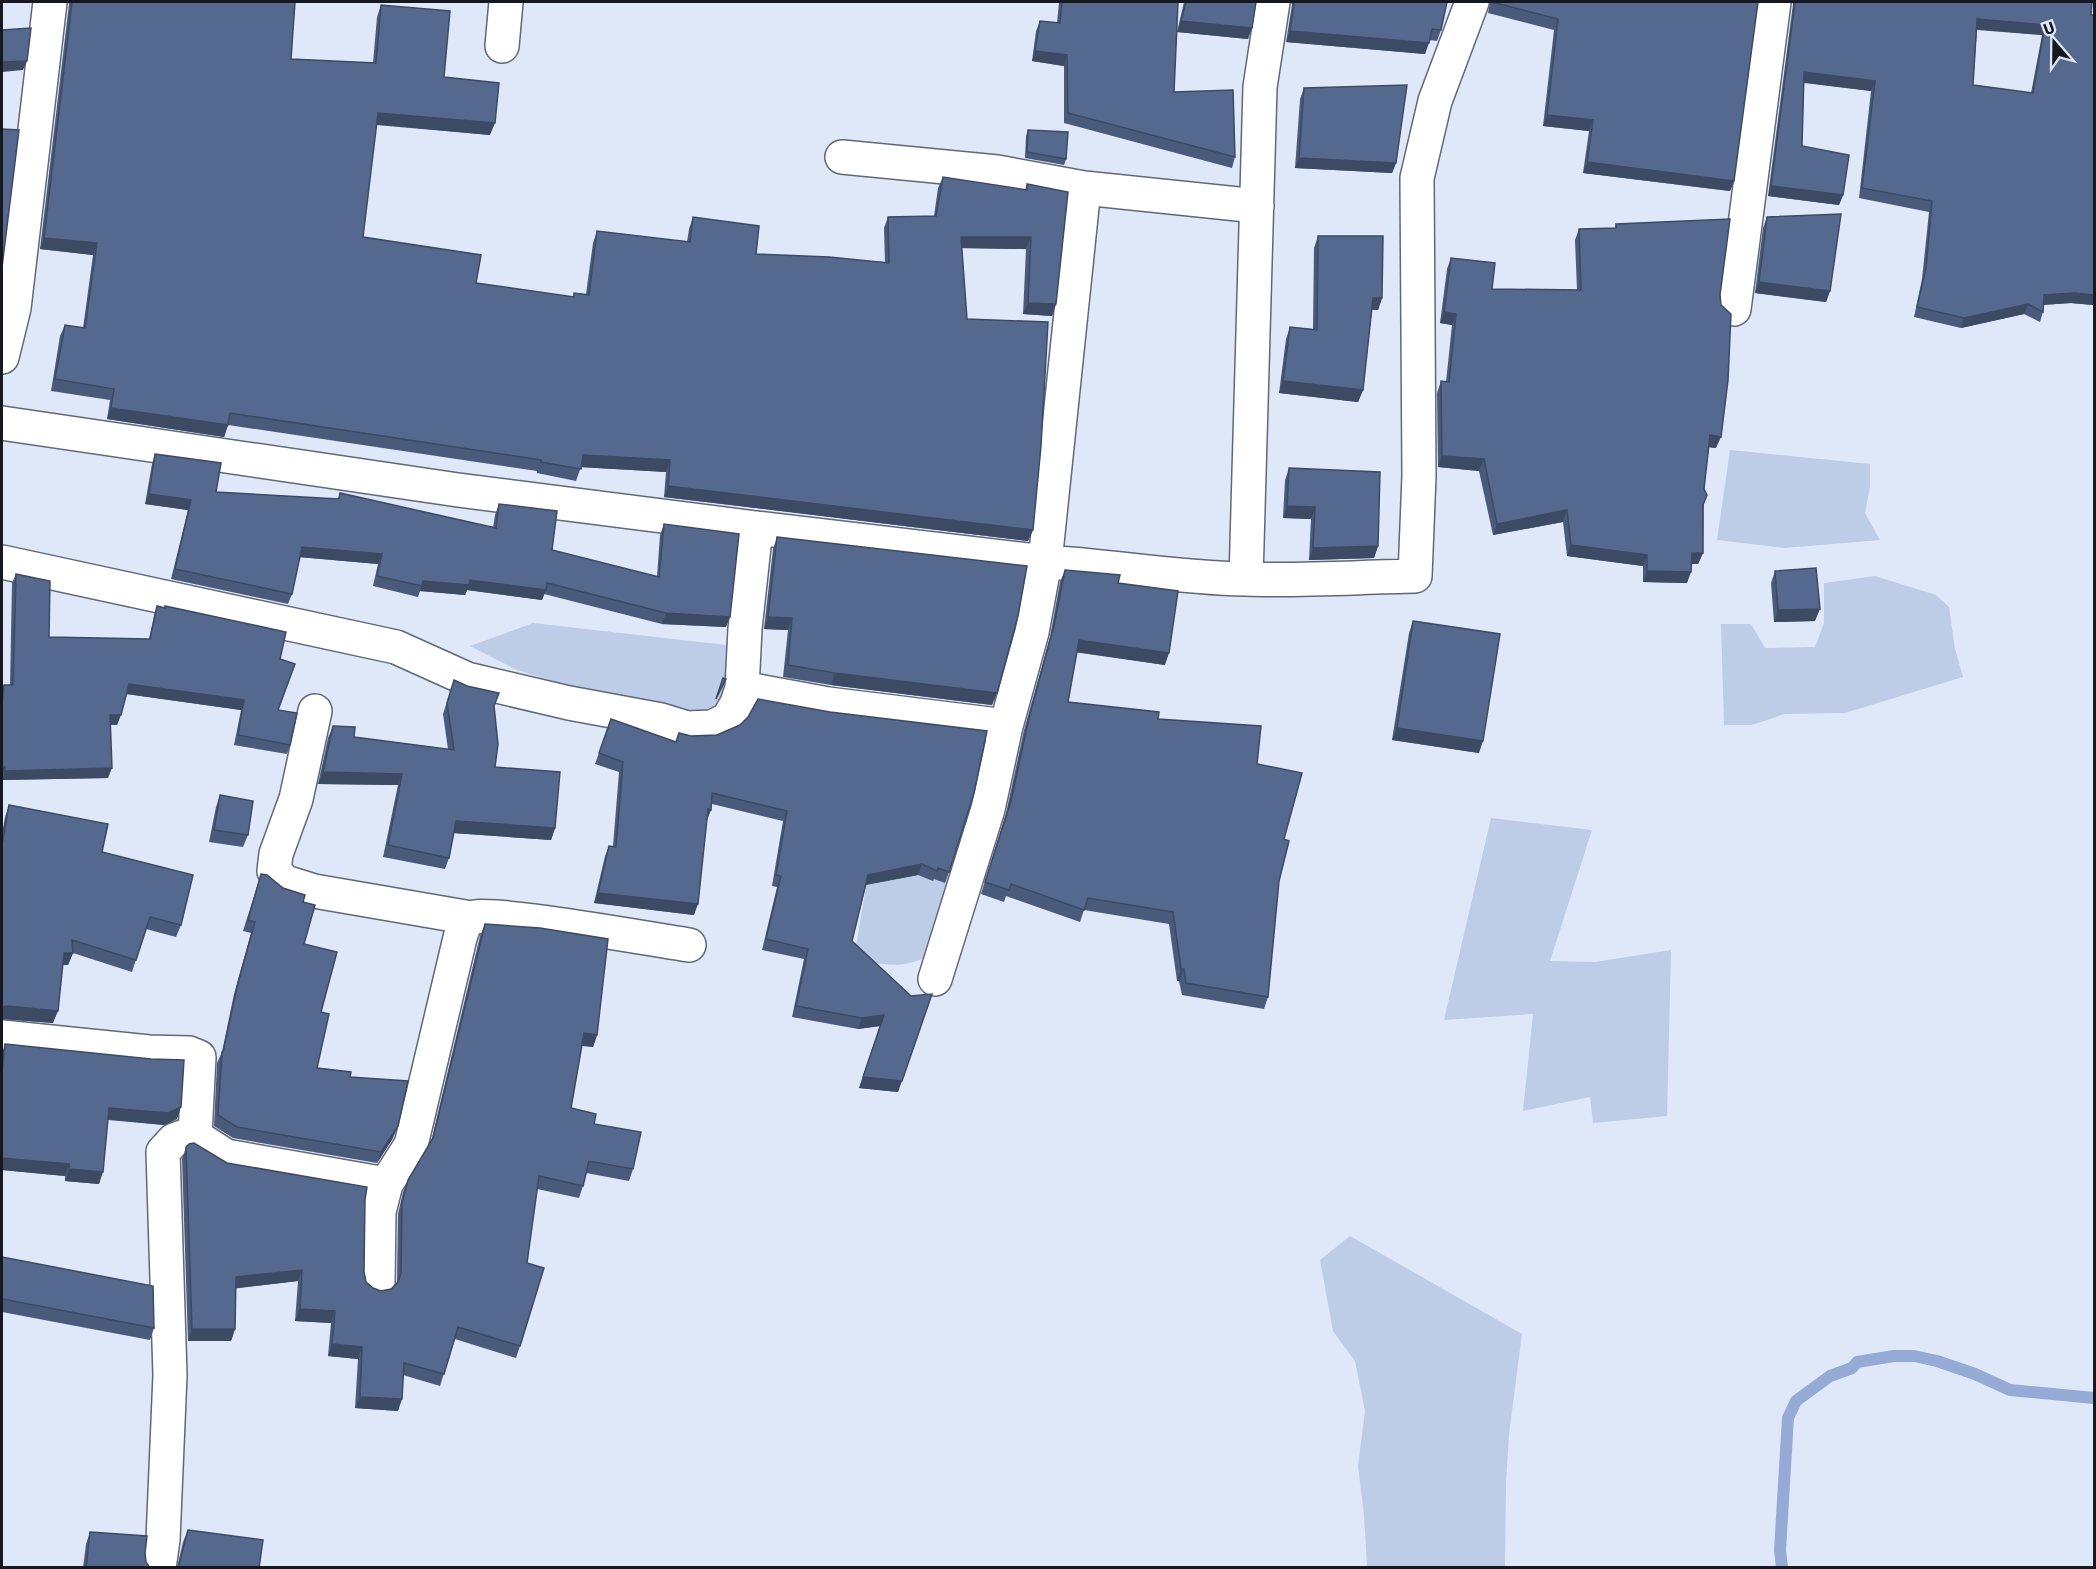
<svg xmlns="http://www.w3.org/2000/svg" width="2096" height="1569" font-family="'Fira Sans',sans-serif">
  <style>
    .green { fill: #bdcce7 }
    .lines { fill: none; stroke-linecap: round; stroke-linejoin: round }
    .stream { stroke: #95abd5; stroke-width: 12 }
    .street-casing { stroke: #606877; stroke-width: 36 }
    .street { stroke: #fff; stroke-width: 33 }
    .wall { fill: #495a7b; fill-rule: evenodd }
    .shaded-wall { fill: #3c4a64 }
    .building { fill: #55698f; stroke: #3c4a64; stroke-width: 1.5; fill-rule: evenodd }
  </style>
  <rect width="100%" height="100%" fill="#dfe8f9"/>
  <path class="green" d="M1730,450L1870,464V487L1865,513L1880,540L1785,548L1717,540Z
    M1875,576L1936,595L1949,607L1955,649L1963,677L1845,713L1785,714L1752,725H1724L1721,624H1751L1765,648L1815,647L1824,623V583Z
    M533,623L735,646L730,694L715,706L701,711L681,709L586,692L517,670L470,646Z
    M1491,818L1592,830L1550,961L1595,962L1671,950L1667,1116L1593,1123L1590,1097L1523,1111L1533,1014L1444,1020Z
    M871,832L959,854L926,957C899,970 882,964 854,959L869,868Z
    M1350,1236L1522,1334L1509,1434L1506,1482L1505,1567H1367L1364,1515L1358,1466L1365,1411L1355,1361L1333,1331L1320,1260Z"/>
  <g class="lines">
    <path class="stream" d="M1782,1568L1780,1550L1788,1418L1796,1401L1830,1376L1852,1368L1857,1362L1894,1356H1914L1937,1361L1975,1374L2010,1390L2094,1398"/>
    <defs>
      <path id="street" d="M502,46L506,2
        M842,157L997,172L1084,188L1257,206
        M1734,309L1774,2
        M2,357L14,308L50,2
        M2,423L458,490L756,528L1045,562C1112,566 1178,578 1245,579C1302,581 1359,577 1415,576L1419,476L1417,178L1435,101L1472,2
        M2,562L396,647L467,679L569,703L661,720L687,728L712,727L728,719L737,703L742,688L828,704L1006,726L1032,632L1045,562L1084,188
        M1246,579L1260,87L1273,2
        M742,688L745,629L756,528
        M315,711L296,799L276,854L274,871L285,882L314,891L471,918
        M935,979L988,809L1006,726
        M2,1037L149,1052L189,1053L199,1057L195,1136
        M378,1284L379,1212L386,1184L411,1145L460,938C462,931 464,923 471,918C484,909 661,941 689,945
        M159,1568L163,1540L170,1375L163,1152L174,1140L185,1136H195L226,1156L386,1184"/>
    </defs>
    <use href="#street" class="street-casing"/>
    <use href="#street" class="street"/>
  </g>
  <path class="wall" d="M68,2H295L291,59L373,63L377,17L381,5L444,77L490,135L376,125L363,237L476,283L573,297L574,293L586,294L593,243L597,231L687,242L689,229L693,217L756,254L885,262L884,228L888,217L934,216L938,188L943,177L1025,190L1027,184L1056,304L1052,316L1023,314L1026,249L962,248L967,319L1033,530L1028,541L664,497L666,472L581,467L576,481L537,473V471L228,425L224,437L107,419L110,400L51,391L60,336L65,325L83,328L93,255L40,249L69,4Z
    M1059,2H1178L1174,92L1235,157L1232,168L1064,123V66L1032,61L1036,31L1040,21L1057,23Z
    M1184,2H1256L1248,39L1177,32Z
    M1291,2H1453L1451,3L1447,2L1441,30L1437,41L1429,40L1425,54L1286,42L1292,5Z
    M1490,2H1758L1734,181L1730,191L1583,173L1589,131L1543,126L1554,30L1488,13Z
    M1792,2H2092L2091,15L2093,305L2071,303L2043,305V312L2040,322L2024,314L1961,328L1914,317L1922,279L1929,212L1859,198L1871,91L1804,83L1802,146L1843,195L1839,205L1768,196L1793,4ZM1977,30L2042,35L2031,93L1973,85Z
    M1304,88L1396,163L1392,173L1295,168L1300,99Z
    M1028,130L1066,159L1064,165L1025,158L1026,136Z
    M1767,217L1830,291L1826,302L1755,293L1763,228Z
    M1616,224L1720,295L1716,448L1709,447L1704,489L1703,553L1698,564H1691L1687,583L1643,582V566L1567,556L1563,522L1493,535L1479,471L1438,467L1437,393L1441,381L1446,382L1452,325L1440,323L1447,269L1451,258L1492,289L1577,290L1575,240L1579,229L1615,228Z
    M1318,236L1382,298L1378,310H1372L1363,390L1358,402L1279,393L1286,339L1290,327L1313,329L1314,248Z
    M155,454L216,492L338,499L340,493L493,528L495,515L499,504L552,550L657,577L660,535L664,524L726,627L662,624L544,594L542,600L467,590L465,595L420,591L418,597L373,586L378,564L300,557L292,594L288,604L171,579L188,510L145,504L152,464Z
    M1289,468L1378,546L1374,558L1309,560L1311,519L1283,518L1285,480Z
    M777,537L997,693L992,705L831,685L783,677L788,630L764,629L773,549Z
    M1065,570L1118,583L1165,665L1077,652L1068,702L1158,719L1257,764L1284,839L1279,881L1268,997L1264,1009L1182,995L1179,981H1177L1169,924L1084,910L1080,922L1006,896L1004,902L981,894L1006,813L1024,730L1050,637L1060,582Z
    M1775,571L1815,621L1774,622L1771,583Z
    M16,574L49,637L149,639L154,616L157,606L280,659L278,710L290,745L287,754L234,745L241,710L127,694L117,725H110L108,778L2,780V692L4,685H10L12,583Z
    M1413,621L1479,753L1392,740L1409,633Z
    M454,680L494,706L495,767L555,828L551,840L454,833L449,858L445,869L383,857L398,785L318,784L328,738L333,726L354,737L448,749L443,714Z
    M611,719L676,742L679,733L949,872L945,883L934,879L933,881L918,875L866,885L852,941L911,996L898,1092L859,1088L880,1026L858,1029L792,1017L804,959L762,950L777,887L772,886L783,821L712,804L711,810L706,820L694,915L594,903L605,856L609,846H613L619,772L595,764Z
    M220,795L248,835L243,847L209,842L216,807Z
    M9,805L102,852L181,925L176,937L146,929L132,972L73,953L68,965H63L53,1023L2,1019V834L5,817Z
    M261,874L303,902L304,944L321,1012L317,1068L350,1077L393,1138L377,1163L233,1138L214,1126L217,1063L222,1052L234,994L251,933L243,931Z
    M485,924L597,1035L593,1047L582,1046L571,1108L594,1124L633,1169L629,1181L586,1173L583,1186L579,1198L537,1189L527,1263L520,1346L516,1358L455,1339L440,1386L403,1375L398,1411L355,1408L358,1359L328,1356L331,1323L295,1321L298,1281L236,1288L235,1329L231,1341H188L182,1159L186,1147L227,1163L365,1200L364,1272L366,1282L373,1288L381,1291L391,1289L397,1283L398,1214L403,1192L408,1180L431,1142L480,936Z
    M5,1044L177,1119L164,1125L108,1120L99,1184L65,1181V1176L2,1170V1053Z
    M2,1257L154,1328L150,1340L2,1312Z
    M188,1530L259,1568H177L183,1542Z
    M90,1532L146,1562L150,1568H83L86,1544Z"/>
  <path class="shaded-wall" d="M1977,19L2045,25L2042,35L1974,29Z
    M1181,21L1252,28L1248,39L1177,32Z
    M1290,31L1429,43L1425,54L1286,42Z
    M1035,51L1067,55L1064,66L1032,61Z
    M27,61L23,70L2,72V62Z
    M1804,72L1875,81L1871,91L1800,82Z
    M378,113L495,123L490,135L373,124Z
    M1547,115L1593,120L1589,131L1543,126Z
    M1299,158L1396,163L1392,173L1295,168Z
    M1587,162L1734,181L1730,191L1583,173Z
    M1771,186L1843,195L1839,205L1768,196Z
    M961,237H1031L1026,249L957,248Z
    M44,238L97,243L93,255L40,249Z
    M1759,282L1830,291L1826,302L1755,293Z
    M2075,293L2094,295V301L2093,305L2071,303L2040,305L2044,295Z
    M1373,298H1382L1378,310H1369Z
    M1028,303L1056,304L1052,316L1023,314Z
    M2028,304L2024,314L1961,328L1964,318Z
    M1444,312L1456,314L1452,325L1440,323Z
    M1283,381L1363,390L1358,402L1279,393Z
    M111,408L228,425L224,437L107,419Z
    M1710,435L1721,437L1716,448L1706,447Z
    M583,455L670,460L666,472L579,467Z
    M1442,456L1484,459L1479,471L1438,467Z
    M668,486L1033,530L1028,541L664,497Z
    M149,494L191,500L188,510L145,504Z
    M1287,506L1315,507L1311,519L1283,518Z
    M1567,510L1563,522L1493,535L1497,524Z
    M1571,545L1647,555L1643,566L1567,556Z
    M1378,546L1374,558L1309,560L1313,548Z
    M302,547L382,554L378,564L298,557Z
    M1692,553H1703L1698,564H1687Z
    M1647,571L1691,572L1687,583L1643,582Z
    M470,580L546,590L542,600L467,590L465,595L420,591L423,581Z
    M1820,609L1815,621L1774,622L1778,610Z
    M666,613L730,617L726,627L662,624Z
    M768,617L792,618L788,630L764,629Z
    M1079,640L1169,653L1165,665L1074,652Z
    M835,673L997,693L992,705L831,685Z
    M129,684L244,700L241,710L126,694Z
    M110,715H121L117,725L106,724Z
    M1397,728L1483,741L1479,753L1392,740Z
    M2,767H5L2,776Z
    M112,768L108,778L2,780L5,771Z
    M323,772L402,774L398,785L318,784Z
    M708,809L711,810L707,820H704Z
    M456,821L555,828L551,840L452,833Z
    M922,864L918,875L864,885L868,875Z
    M598,893L698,904L694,915L594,903Z
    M64,953H73L68,965H60Z
    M1181,969H1184L1179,981H1177Z
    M8,1006L58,1011L53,1023L2,1019V1007Z
    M884,1015L880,1026L858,1029L862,1018Z
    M584,1033L597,1035L593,1047L579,1045Z
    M863,1077L902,1081L898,1092L859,1088Z
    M181,1107L177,1119L164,1125L105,1119L109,1108Z
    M398,1126L393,1138L377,1163L381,1152Z
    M2,1158L69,1164L65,1176L2,1170Z
    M69,1169L103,1172L99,1184L65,1181Z
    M302,1270L298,1281L231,1289L236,1277Z
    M300,1309L335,1311L331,1323L295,1321Z
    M192,1329H235L231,1341H188Z
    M332,1344L362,1347L358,1359L328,1356Z
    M360,1397L402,1399L398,1411L355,1408Z"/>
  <path class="building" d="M72,2H295L291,59L376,63L381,5L450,11L444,77L499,83L495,123L378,113L363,237L481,255L476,283L574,297V293L589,295L597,231L690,242L693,217L759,226L756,254L829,257L889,263L888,217L936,216L943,177L1027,190V184L1068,192L1056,304L1028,303L1031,237H961L967,319L1048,322L1041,446L1033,530L668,486L670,460L583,455L581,469L541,462V460L230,413L228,425L111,408L114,389L55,379L65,325L85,328L97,243L44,238Z
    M1062,2H1178L1174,92L1233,90L1235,157L1068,113L1067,55L1035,51L1040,21L1060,23Z
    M1186,2H1256L1252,28L1181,21Z
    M1294,2H1447L1441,30L1432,29L1429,43L1290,31Z
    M1492,2H1758L1734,181L1587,162L1593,120L1547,115L1558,19Z
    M1795,2H2092L2091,15H2094V295L2075,293L2044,295L2043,312L2028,304L1964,318L1917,307L1926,268L1932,201L1862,188L1875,81L1804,72L1802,146L1849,155L1843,195L1771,186ZM1977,19L2045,25L2033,93L1973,85Z
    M31,28L27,61L2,62V30Z
    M1407,85L1396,163L1299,158L1304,88Z
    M2,129L19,130L2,267Z
    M1028,130L1068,132L1066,159L1027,152Z
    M1841,214L1830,291L1759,282L1767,217Z
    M1730,219L1720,295L1721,305L1731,314L1728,380L1721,437L1710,435L1704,489L1707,495L1703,505V553H1692L1691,572L1647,571V555L1571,545L1567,510L1497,524L1484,459L1442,456L1441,381L1449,382L1456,314L1444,312L1451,258L1495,263L1492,289L1581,290L1579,229L1616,228V224Z
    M1318,236H1383L1382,298H1373L1363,390L1283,381L1290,327L1317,330Z
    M155,454L221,463L216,492L339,499L340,493L496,528L499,504L557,511L552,550L659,577L664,524L739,534L730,617L666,613L547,583L546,590L470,580L469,585L423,581L422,586L377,576L382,554L302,547L292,594L175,569L191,500L149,494Z
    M1289,468L1380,472L1378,546L1313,548L1315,507L1287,506Z
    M777,537L1027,566L1018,616L997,693L835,673L788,665L792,618L768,617Z
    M1816,568L1820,609L1778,610L1775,571Z
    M1065,570L1120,575L1118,583L1178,591L1169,653L1079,640L1068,702L1159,712L1158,719L1261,726L1257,764L1302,773L1284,839L1289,841L1279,881L1268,997L1186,983L1184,969H1181L1173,912L1088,898L1084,910L1011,884L1009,890L985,882L1011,801L1029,718L1054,625Z
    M16,574L50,581L49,637L150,639L157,606L165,608V606L286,632L280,659L295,664L278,710L297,713L290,745L238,735L244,700L129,684L121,715H110L112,768L5,771V767H2V704L4,685H13Z
    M1413,621L1500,634L1483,741L1397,728Z
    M723,678L726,679L716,699Z
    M454,680L467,686L499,693L494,706L498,744L495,767L560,772L555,828L456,821L449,858L388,845L402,774L323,772L333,726L355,727L354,737L454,750L447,703Z
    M758,699L830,712L987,731L974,793L949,872L938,868L937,871L922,864L868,875L852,941L911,996L932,994L902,1081L863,1077L884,1015L862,1018L796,1006L808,949L766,939L781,876L776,875L787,811L712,793L711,810L708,809L698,904L598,893L609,846L616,847L623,762L599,753L611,719L676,742L679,733L691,736L717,735L740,725L748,717Z
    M220,795L253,801L248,835L214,830Z
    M9,805L108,824L102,852L193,875L181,925L150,917L136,960L72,940L73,953H64L58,1011L8,1006L2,1007V844Z
    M261,874L267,875L283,888L305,895L303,902L315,905L304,944L337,952L321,1012L329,1014L317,1068L351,1072L350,1077L408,1081L398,1126L381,1152L237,1127L218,1115L222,1052H223L238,983L255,922L248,920Z
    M485,924L540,928L608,939L597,1035L584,1033L571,1108L596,1114L594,1124L641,1132L633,1169L589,1161L583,1186L539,1176L527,1263L544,1268L520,1346L458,1327L444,1374L404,1363L402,1399L360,1397L362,1347L332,1344L335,1311L300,1309L302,1270L236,1277L235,1329H192L186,1147L189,1144L194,1143L227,1163L367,1187L365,1200L364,1272L366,1282L373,1288L381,1291L391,1289L398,1282L401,1273L402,1203L408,1180L433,1138Z
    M5,1044L151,1059L184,1060L181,1107L168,1113L109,1108L103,1172L69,1169V1164L2,1158V1072Z
    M2,1257L153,1286L154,1328L2,1299Z
    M188,1530L263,1540L259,1568H178Z
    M90,1532L147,1536L145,1553L146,1562L150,1568H86Z"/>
  <rect width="2096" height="1569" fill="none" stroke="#15181e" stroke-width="6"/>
  <g transform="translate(2054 42) rotate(340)" stroke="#dfe8f9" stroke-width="4.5" paint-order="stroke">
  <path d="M0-4.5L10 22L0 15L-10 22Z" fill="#15181e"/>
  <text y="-9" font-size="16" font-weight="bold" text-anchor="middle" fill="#15181e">U</text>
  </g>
</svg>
